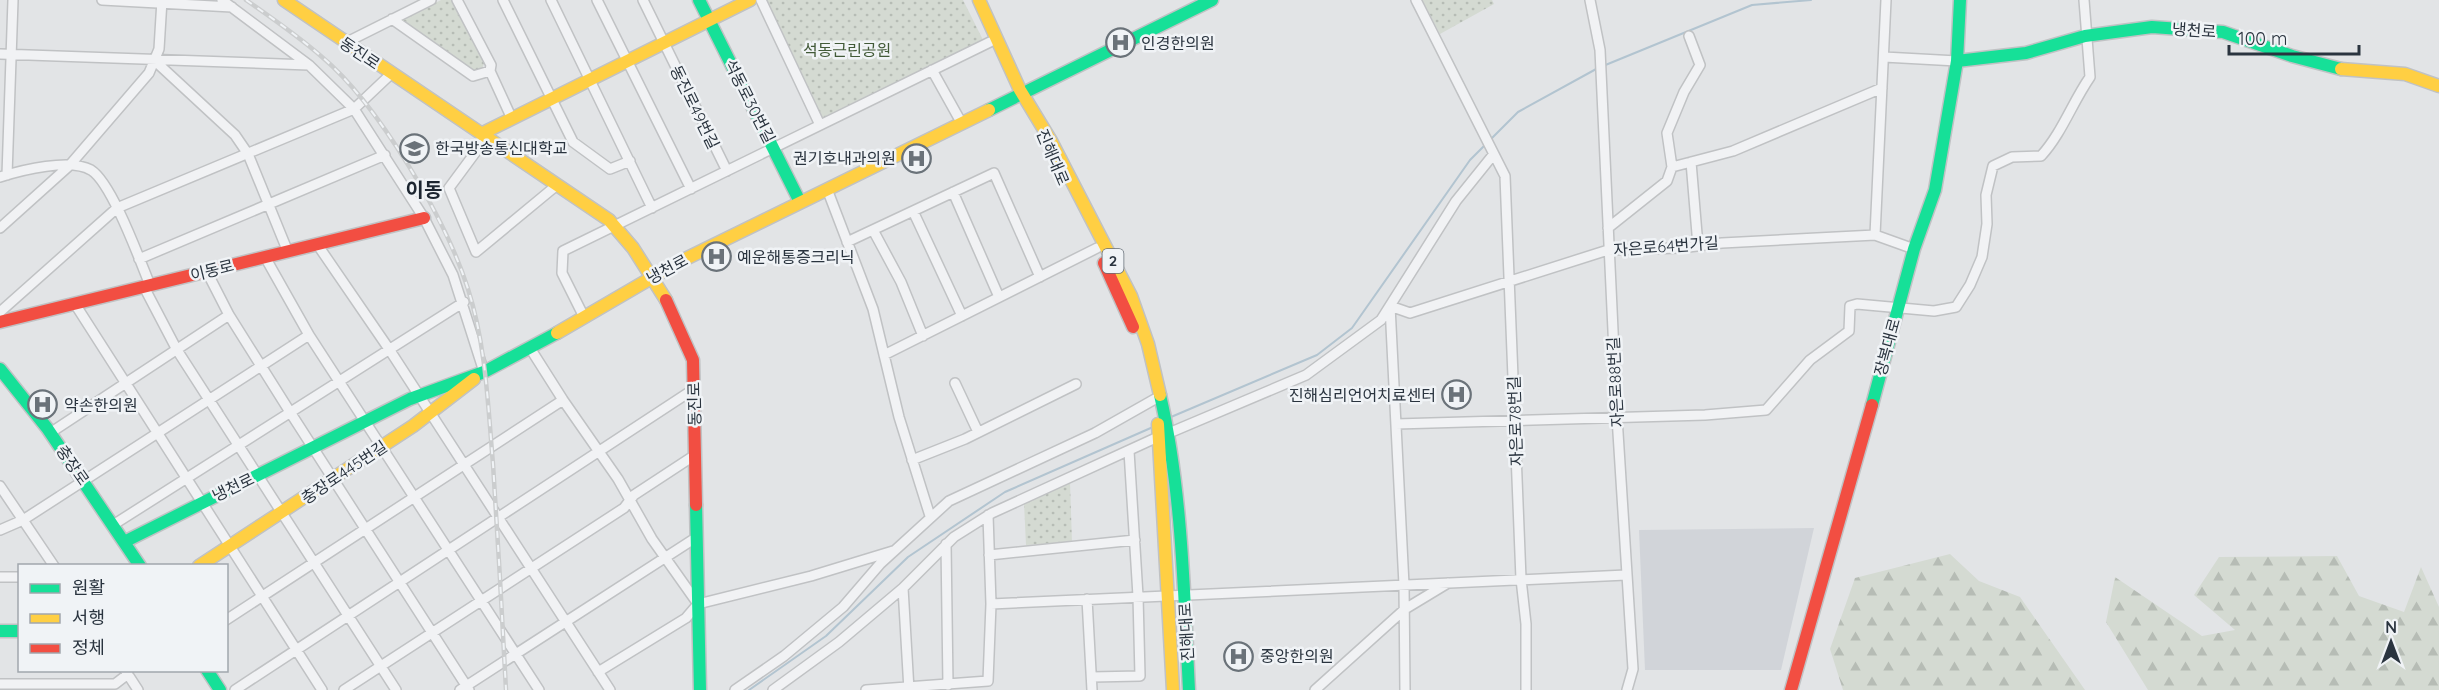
<svg xmlns="http://www.w3.org/2000/svg" width="2439" height="690" font-family="Quicksand,'Noto Sans KR',sans-serif">
  <style>
    .built { fill: #d1d4d9 }
    .forest { fill: url(#forest-firs) }
    .park { fill: url(#park-dots) }
    .lines { fill: none; stroke-linecap: round; stroke-linejoin: round }
    .stream { stroke: #b2c4d0; stroke-width: 2 }
    .street-casing { stroke: #c0c2c4; stroke-width: 12 }
    .fast-casing { stroke: #c0c2c4; stroke-width: 15 }
    .slow-casing { stroke: #c0c2c4; stroke-width: 15 }
    .jam-casing { stroke: #c0c2c4; stroke-width: 15 }
    .street { stroke: #f1f2f4; stroke-width: 9 }
    .fast { stroke: #16e098; stroke-width: 12 }
    .slow { stroke: #ffcf43; stroke-width: 12 }
    .jam { stroke: #f24e42; stroke-width: 12 }
    .rail-casing { stroke: #cbcdce; stroke-width: 4.5 }
    .rail { stroke: #f0f3f6; stroke-width: 2; stroke-dasharray: 7; stroke-linecap: butt }
    .labels { text-anchor: middle; stroke-width: 5; stroke-linejoin: round; paint-order: stroke }
    .shield { fill: #f0f3f6; stroke: #656d76; stroke-width: 1.5 }
    .shield-label { font-size: 15px; font-weight: bold; fill: #2a343f }
    .street-label { font-size: 16px; fill: #2a343f; stroke: #f0f3f6 }
    .poi-label { font-size: 16px; fill: #2a343f; stroke: #f0f3f6; text-anchor: start }
    .park-label { font-size: 16px; fill: #425a38; stroke: #f0f3f6 }
    .quarter-label { font-size: 20px; font-weight: bold; fill: #1c2530; stroke: #f0f3f6 }
  </style>
  <defs>
    <pattern id="forest-firs" width="22" height="20" patternUnits="userSpaceOnUse" patternTransform="scale(1.5)"><rect width="22" height="20" fill="#d4dad2"/><path d="M5 1l3.5 6h-7zM16 11l3.5 6h-7z" fill="#b6bcb5"/></pattern>
    <pattern id="park-dots" width="8" height="8" patternUnits="userSpaceOnUse" patternTransform="scale(1.5)"><rect width="8" height="8" fill="#d4dad2"/><path d="M2 2h.1M6 6h.1" fill="none" stroke="#b6bcb5" stroke-width="1.8" stroke-linecap="round"/></pattern>
  </defs>
  <rect width="100%" height="100%" fill="#e2e4e6"/>
  <path class="built" d="M1814,528L1781,670H1645L1639,530Z"/>
  <path class="forest" d="M1950,554L1979,581L2020,597L2085,690H1843L1830,649L1855,578Z
    M2337,556L2359,596L2404,612L2421,567L2439,607V690H2148L2106,622L2115,577L2202,636L2235,630L2194,595L2219,557Z"/>
  <path class="park" d="M441,0H453L485,61L482,69L475,73L400,21Z
    M767,0H963L983,40L822,119Z
    M1422,0H1492L1494,4L1440,34Z
    M1070,482L1072,542L1026,545L1024,503Z"/>
  <g class="lines">
    <path class="stream" d="M1603,66L1752,5L1811,0
      M1491,139L1518,112L1598,68
      M1171,417L1317,355L1352,328L1470,160L1485,145
      M749,690L826,636L908,557L1005,492L1153,427"/>
    <defs>
      <path id="street" d="M102,0L232,7
        M222,0L309,65L354,109L424,218L453,275L484,372
        M457,0L491,65L490,71L512,119
        M503,0L573,142L610,169L630,161
        M551,0L652,208
        M597,0L691,189
        M643,0L727,171
        M761,0L820,125
        M1416,0L1505,176L1521,579L1526,624V690
        M1590,0L1600,50L1617,417L1633,669L1627,690
        M392,19L473,76L490,71
        M345,43L431,0
        M0,54L309,65
        M1884,57L1957,61
        M155,61L235,135L248,154L288,252
        M932,70L961,122
        M486,138L449,188L476,252L557,185
        M1691,162L1698,246
        M1672,167L1667,133L1684,92L1700,65L1689,36
        M7,175L13,0
        M0,177C22,170 70,158 91,170C112,183 140,261 150,285
        M827,189L873,309L899,417L930,516
        M953,192L999,297
        M913,211L962,316
        M0,228L69,166L149,73L159,49L162,0
        M1608,228L1667,181L1672,167L1733,151L1882,88
        M873,230L901,282L923,336
        M1875,235L1886,0
        M847,242L994,173L1040,277
        M317,244L389,349L610,690
        M265,257L309,335L539,690
        M139,259L385,155
        M207,272L229,315L290,412L469,690
        M144,287L177,350L396,690
        M75,304L322,690
        M0,312L117,208L354,109L391,74
        M584,317L562,273L563,251L990,42
        M530,348L563,400L618,479L652,539L698,604
        M884,355L1097,248
        M955,383L978,432
        M1396,424L1705,415L1766,410L1810,360L1849,331L1850,306L1857,304L1934,311L1956,307L1970,285L1982,257L1987,224L1986,195L1993,166L2012,157L2041,156C2062,133 2072,103 2090,77L2084,0
        M50,433L229,315
        M1169,433L1306,375L1381,320L1456,201L1493,155
        M912,460L965,439L1076,384
        M0,486L54,566
        M113,525L464,302
        M0,530L23,520L309,335
        M946,544L948,685
        M989,555L1135,540
        M0,577H20
        M903,588L909,690
        M1087,599L1092,690
        M698,604L811,576L893,551
        M991,604L1626,575
        M226,620L563,400
        M125,670L138,690
        M598,672L686,618L698,604
        M1092,677L1140,676L1138,596L1129,451
        M0,684H115L128,674
        M235,690L694,389
        M344,690L624,508L634,495L695,455
        M460,690L697,537
        M735,690L784,656L843,607L880,564L949,501L1095,433L1155,399
        M773,690L839,642L903,588L954,537L992,513L1160,436
        M866,690L988,681L991,604L988,515
        M1315,690L1405,609L1448,583
        M1405,690L1404,585L1390,306L1410,313L1608,250L1680,248L1722,243L1875,235L1914,249"/>
      <path id="fast" d="M699,0L800,202
        M1957,61L2026,53L2085,36L2152,27L2223,32L2292,56L2341,69
        M989,110L1212,0
        M0,369L47,428L140,566
        M1160,395C1182,489 1184,593 1189,690
        M1872,405L1914,249L1935,190L1957,61L1960,0
        M696,505L700,690
        M124,542L410,399L484,372L557,333
        M0,631H20
        M207,670L220,690"/>
      <path id="slow" d="M284,0L609,220L633,248L666,300
        M979,0L1020,90L1051,141L1131,296L1148,344L1160,395
        M2341,69L2405,74L2439,86
        M481,134L750,0
        M557,333L677,263L989,110
        M1158,424L1173,690
        M199,566L413,426L474,379"/>
      <path id="jam" d="M1104,263L1133,327
        M666,300L693,360L696,505
        M0,322L424,218
        M1791,690L1872,405"/>
    </defs>
    <use href="#street" class="street-casing"/>
    <use href="#fast" class="fast-casing"/>
    <use href="#slow" class="slow-casing"/>
    <use href="#jam" class="jam-casing"/>
    <use href="#street" class="street"/>
    <use href="#fast" class="fast"/>
    <use href="#slow" class="slow"/>
    <use href="#jam" class="jam"/>
    <defs>
      <path id="rail" d="M246,0C272,18 298,36 322,57C378,104 446,219 468,289C486,345 488,406 493,464C498,539 502,615 506,690"/>
    </defs>
    <use href="#rail" class="rail-casing"/>
    <use href="#rail" class="rail"/>
  </g>
  <defs>
    <symbol id="hospital-ring" viewBox="-11 -11 22 22"><circle r="9.5" fill="#f0f3f6" stroke="#6a7279" stroke-width="1.5"/><path d="M-5-5h3v3.5h4V-5h3V5h-3V1.5h-4V5h-3Z" fill="#6a7279"/></symbol>
    <symbol id="university-ring" viewBox="-11 -11 22 22"><circle r="9.5" fill="#f0f3f6" stroke="#6a7279" stroke-width="1.5"/><path d="M0-5L7-2L0 1L-7-2ZM-4 1L0 2.5L4 1V4Q0 6-4 4Z" fill="#6a7279"/></symbol>
  </defs>
  <g fill-rule="evenodd">
    <use href="#hospital-ring" x="1104" y="26" width="33" height="33"/>
    <use href="#university-ring" x="398" y="132" width="33" height="33"/>
    <use href="#hospital-ring" x="900" y="142" width="33" height="33"/>
    <use href="#hospital-ring" x="700" y="240" width="33" height="33"/>
    <use href="#hospital-ring" x="1440" y="378" width="33" height="33"/>
    <use href="#hospital-ring" x="26" y="388" width="33" height="33"/>
    <use href="#hospital-ring" x="1222" y="640" width="33" height="33"/>
  </g>
  <g class="labels">
    <rect class="shield" x="1102.5" y="249" width="21" height="24" rx="4.5"/>
    <g class="shield-label">
      <text x="1113" y="266">2</text>
    </g>
    <g class="street-label">
      <text transform="translate(2194 30) rotate(4)" y="6">냉천로</text>
      <text transform="translate(360 53) rotate(34)" y="6">동진로</text>
      <text transform="translate(750 101) rotate(63)" y="6">석동로30번길</text>
      <text transform="translate(695 107) rotate(64)" y="6">동진로49번길</text>
      <text transform="translate(1053 157) rotate(67)" y="6">진해대로</text>
      <text transform="translate(1666 246) rotate(-4)" y="6">자은로64번가길</text>
      <text transform="translate(667 269) rotate(-28)" y="6">냉천로</text>
      <text transform="translate(212 270) rotate(-14)" y="6">이동로</text>
      <text transform="translate(1887 347) rotate(-75)" y="6">장복대로</text>
      <text transform="translate(1615 382) rotate(-93)" y="6">자은로88번길</text>
      <text transform="translate(694 404) rotate(-91)" y="6">동진로</text>
      <text transform="translate(1515 421) rotate(-92)" y="6">자은로78번길</text>
      <text transform="translate(73 465) rotate(55)" y="6">충장로</text>
      <text transform="translate(344 472) rotate(-34)" y="6">충장로445번길</text>
      <text transform="translate(233 487) rotate(-26)" y="6">냉천로</text>
      <text transform="translate(1186 632) rotate(-93)" y="6">진해대로</text>
    </g>
    <g class="poi-label">
      <text x="1141" y="49">인경한의원</text>
      <text x="435" y="154">한국방송통신대학교</text>
      <text x="896" y="164" text-anchor="end">권기호내과의원</text>
      <text x="737" y="263">예운해통증크리닉</text>
      <text x="1436" y="401" text-anchor="end">진해심리언어치료센터</text>
      <text x="64" y="411">약손한의원</text>
      <text x="1260" y="662">중앙한의원</text>
    </g>
    <g class="park-label">
      <text x="847" y="56">석동근린공원</text>
    </g>
    <g class="quarter-label">
      <text x="424" y="197">이동</text>
    </g>
  </g>
  <rect x="18" y="564" width="210" height="108" fill="#f0f3f6" stroke="#a1a7ad" stroke-width="1.5"/>
  <rect x="30" y="584" width="30" height="9" fill="#16e098" stroke="#a1a7ad" stroke-width="1.5"/>
  <text x="72" y="594" font-size="18" fill="#2a343f">원활</text>
  <rect x="30" y="614" width="30" height="9" fill="#ffcf43" stroke="#a1a7ad" stroke-width="1.5"/>
  <text x="72" y="624" font-size="18" fill="#2a343f">서행</text>
  <rect x="30" y="644" width="30" height="9" fill="#f24e42" stroke="#a1a7ad" stroke-width="1.5"/>
  <text x="72" y="654" font-size="18" fill="#2a343f">정체</text>
  <g transform="translate(2391 642)" stroke="#f0f3f6" stroke-width="4.5" paint-order="stroke">
  <path d="M0-4.5L10 22L0 15L-10 22Z" fill="#2a343f"/>
  <text y="-9" font-size="16" font-weight="bold" text-anchor="middle" fill="#2a343f">N</text>
  </g>
  <path d="M2229 45v9h130v-9" fill="none" stroke="#2a343f" stroke-width="3"/>
  <text x="2238" y="45" font-size="18" fill="#2a343f" stroke="#f0f3f6" stroke-width="4.5" paint-order="stroke">100 m</text>
</svg>
